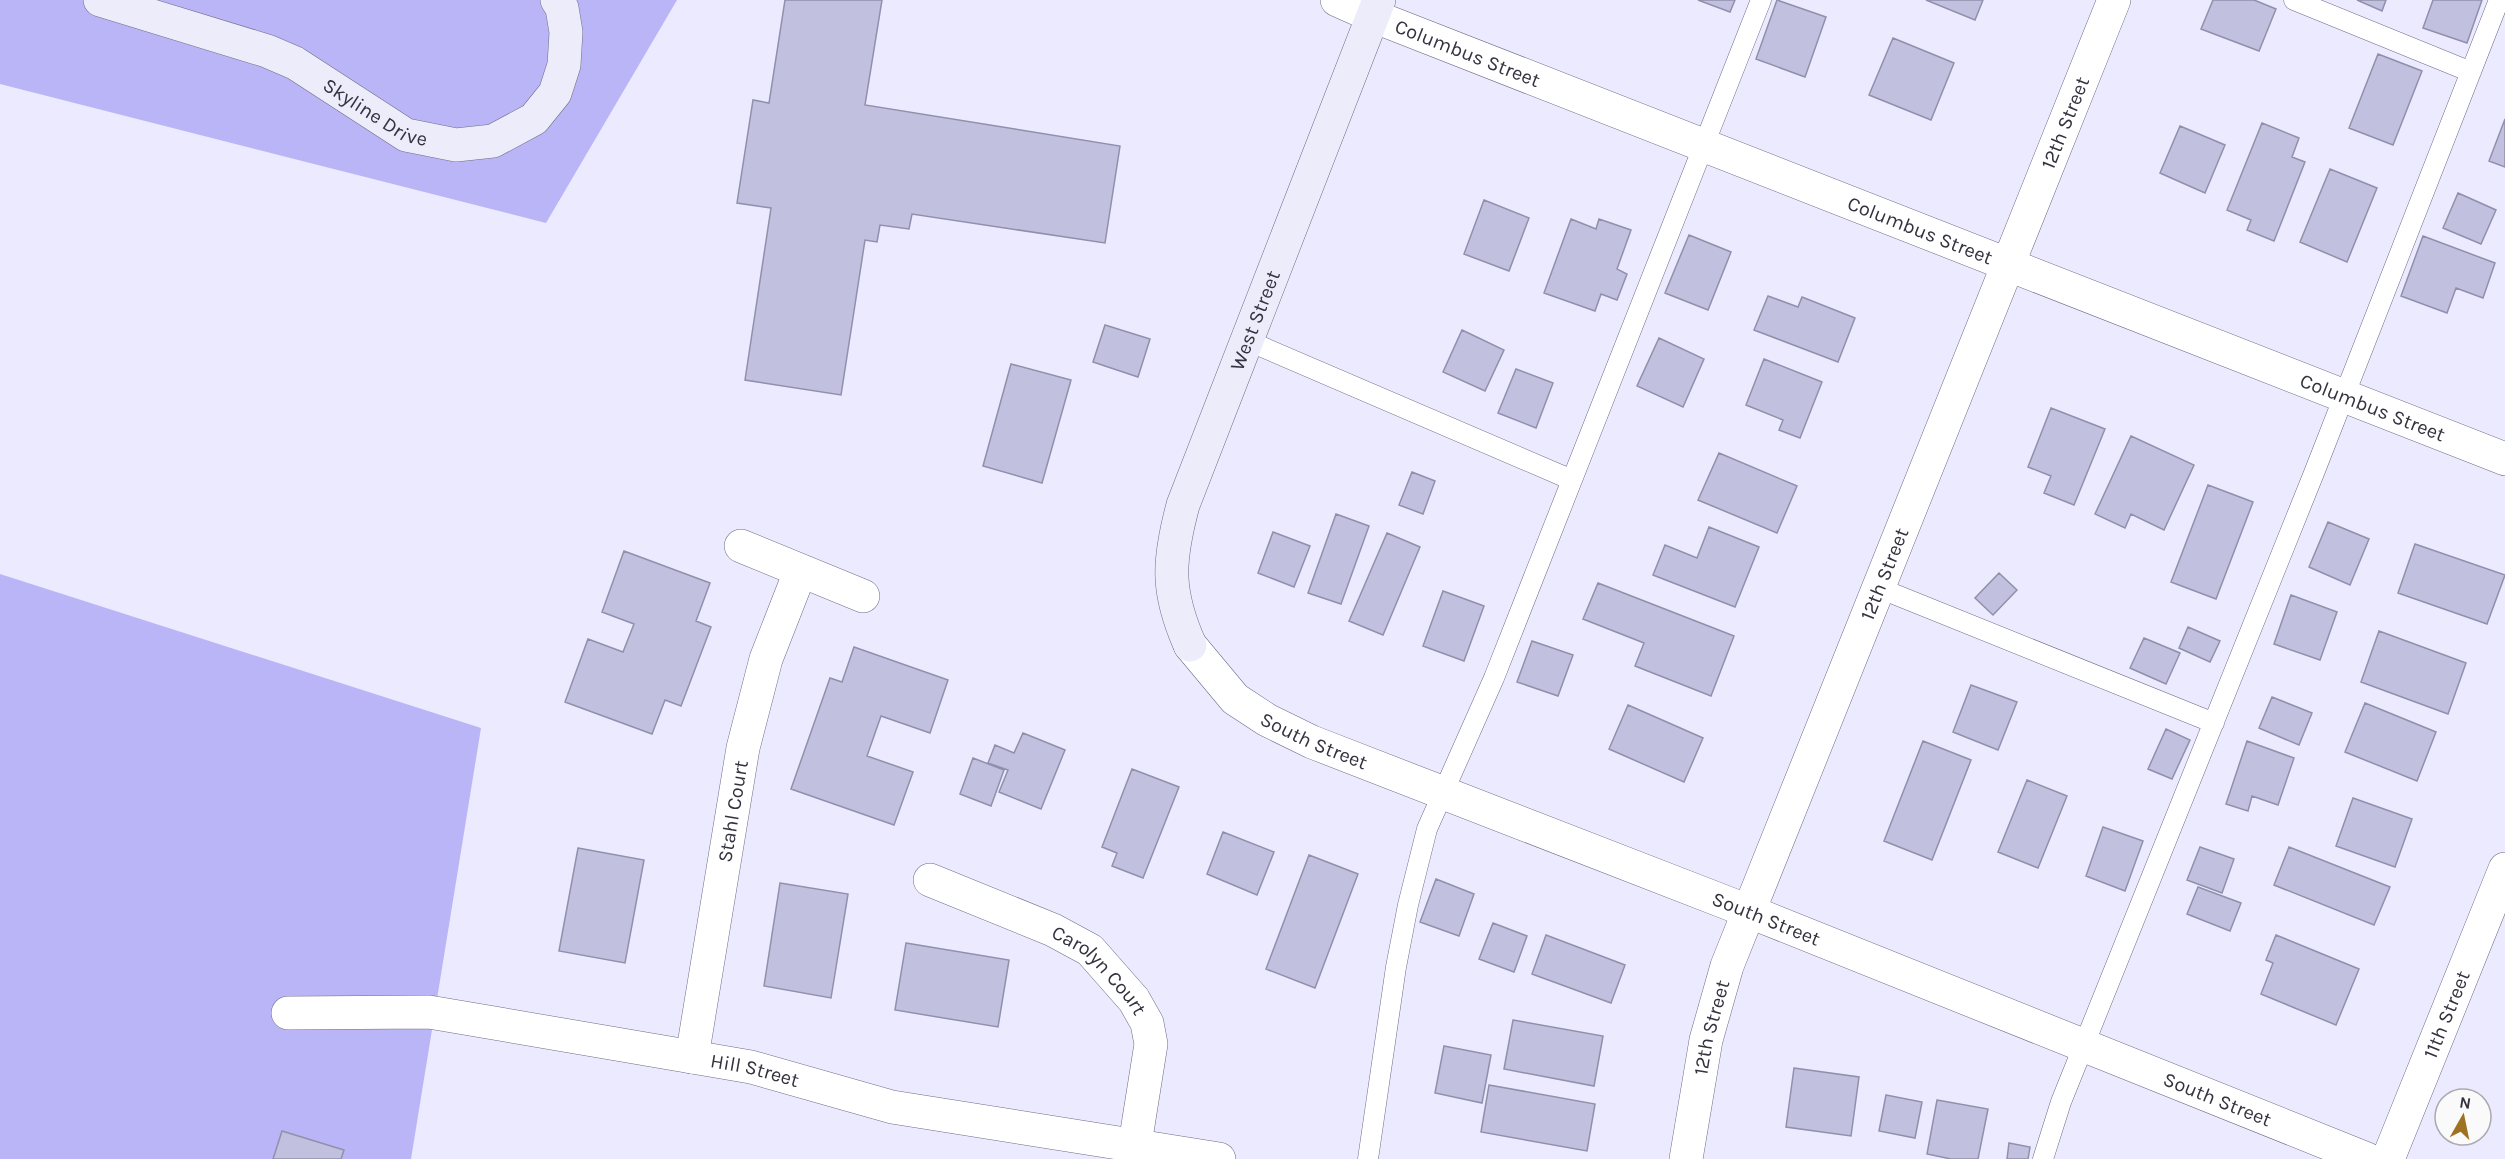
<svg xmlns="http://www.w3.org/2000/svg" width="2505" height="1159" font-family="Karla,sans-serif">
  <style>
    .forest { fill: #bab5f6 }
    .building { fill: #c2c0df; stroke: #908fac; stroke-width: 1.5 }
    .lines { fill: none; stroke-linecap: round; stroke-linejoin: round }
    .lane-casing { stroke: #6e6c88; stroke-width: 21 }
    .street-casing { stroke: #6e6c88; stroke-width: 34 }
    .secondary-casing { stroke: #6e6c88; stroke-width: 34 }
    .lane { stroke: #fff; stroke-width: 20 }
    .street { stroke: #fff; stroke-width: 33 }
    .secondary { stroke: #edecfa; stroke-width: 33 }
    .labels { text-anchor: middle; stroke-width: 6; stroke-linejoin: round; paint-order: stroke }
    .street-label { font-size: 20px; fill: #33323e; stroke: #fafafa }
  </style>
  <rect width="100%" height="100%" fill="#ebeafe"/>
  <path class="forest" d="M0,0H677L546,223L0,84Z
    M0,574L481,728L411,1159H0Z"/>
  <path class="building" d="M785,0H882L865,105L1120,146L1105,243L912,214L909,229L880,225L877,242L865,240L841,395L745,380L771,208L737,203L753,100L769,103Z
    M1698,0H1735L1730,12Z
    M1777,0L1826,17L1805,77L1756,59Z
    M1926,0H1983L1975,20Z
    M2213,0H2254L2276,9L2259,51L2201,29Z
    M2357,0H2386L2382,11Z
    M2433,0H2482L2467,43L2423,28Z
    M1893,38L1954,63L1931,120L1869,95Z
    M2378,54L2422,71L2393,145L2349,128Z
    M2505,119V167L2489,161Z
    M2262,123L2299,138L2292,157L2305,162L2274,241L2247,230L2251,220L2227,210Z
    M2180,126L2225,145L2205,193L2160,173Z
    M2330,169L2377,188L2347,262L2300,242Z
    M2458,193L2496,210L2481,244L2443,228Z
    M1484,200L1529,218L1509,271L1464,254Z
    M1571,219L1596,229L1599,219L1631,230L1617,269L1627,274L1617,300L1601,294L1595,311L1544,293Z
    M1689,235L1731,252L1708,310L1665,293Z
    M2423,236L2495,263L2483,298L2456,288L2447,313L2401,296Z
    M1768,296L1798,307L1802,297L1855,318L1838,362L1754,330Z
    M1105,325L1150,339L1138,377L1093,362Z
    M1462,330L1504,350L1485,391L1443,372Z
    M1659,338L1704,359L1683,407L1637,386Z
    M1764,359L1822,382L1800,438L1779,430L1783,420L1746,405Z
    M1011,364L1071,380L1042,483L983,466Z
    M1516,369L1553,383L1536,428L1498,413Z
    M2051,408L2105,429L2074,505L2044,493L2051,476L2028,467Z
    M2131,436L2194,465L2164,530L2131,514L2125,528L2095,514Z
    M1719,453L1797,486L1777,533L1698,500Z
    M1412,472L1435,481L1423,514L1399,505Z
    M2208,485L2253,502L2216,599L2171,582Z
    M1336,514L1369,526L1341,604L1308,593Z
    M2328,522L2369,539L2350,585L2309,567Z
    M1709,527L1759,547L1735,607L1653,575L1665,545L1697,558Z
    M1273,532L1310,546L1294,587L1258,573Z
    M1387,533L1420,547L1383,635L1349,621Z
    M2415,544L2505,575L2487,624L2398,593Z
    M624,551L710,583L696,621L711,627L681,706L665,700L652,734L565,702L588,639L623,652L634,624L602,612Z
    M1999,573L2017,590L1993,615L1975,598Z
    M1598,583L1734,636L1711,696L1635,666L1644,643L1583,619Z
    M1443,591L1484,606L1464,661L1423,646Z
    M2291,595L2337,612L2320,660L2274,644Z
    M2188,627L2220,641L2210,662L2179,648Z
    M2379,631L2466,663L2448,714L2361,682Z
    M2144,638L2180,653L2166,684L2130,668Z
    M1532,641L1573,655L1558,696L1517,682Z
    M854,647L948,680L930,733L881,716L867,756L913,772L894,825L791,789L830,678L842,682Z
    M1971,685L2017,702L1998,750L1953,732Z
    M2272,697L2312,713L2299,745L2259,728Z
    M2365,703L2436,732L2417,781L2345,752Z
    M1628,705L1703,738L1684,782L1609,749Z
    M2166,729L2190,740L2172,779L2148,769Z
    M1023,733L1065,750L1041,809L999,792L1008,770L988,763L995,745L1014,753Z
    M1923,741L1971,760L1932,860L1884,841Z
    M2247,741L2294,758L2278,805L2252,796L2248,811L2226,804Z
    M973,758L1004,770L991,806L960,794Z
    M1132,769L1179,787L1143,878L1112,866L1117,853L1102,847Z
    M2027,780L2067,796L2038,868L1998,852Z
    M2353,798L2412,819L2395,867L2336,846Z
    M2103,827L2143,841L2125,891L2086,876Z
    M1223,832L1274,852L1257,895L1207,874Z
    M2200,847L2234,859L2222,893L2187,880Z
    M2289,847L2390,887L2374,925L2274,885Z
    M578,848L644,860L625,963L559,951Z
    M1309,855L1358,874L1315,988L1266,969Z
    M1436,879L1474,894L1459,936L1420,922Z
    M780,883L848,894L831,998L764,986Z
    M2198,887L2241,903L2230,931L2187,914Z
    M1493,923L1527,936L1514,972L1479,959Z
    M1546,935L1625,965L1611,1003L1532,974Z
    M2276,935L2359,969L2336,1025L2261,994L2273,963L2266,960Z
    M906,943L1009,960L998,1027L895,1010Z
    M1513,1020L1603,1036L1594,1086L1504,1069Z
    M1444,1046L1491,1055L1482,1103L1435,1093Z
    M1794,1068L1859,1077L1851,1136L1786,1127Z
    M1489,1085L1595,1104L1587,1151L1481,1132Z
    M1886,1095L1922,1102L1915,1138L1879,1131Z
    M1937,1100L1988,1109L1978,1159H1951L1927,1154Z
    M282,1131L344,1150L341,1159H273Z
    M2009,1143L2030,1147L2028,1159H2007Z"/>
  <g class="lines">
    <defs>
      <path id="lane" d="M2294,0L2471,72
        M1246,340L1572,480
        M1879,588L2214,723
        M1368,1159L1396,967L1408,905L1427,829L1494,678L1761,0
        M2043,1159L2061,1102L2314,473L2499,0"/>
      <g id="street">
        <path id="s1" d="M1337,0L1373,16L2505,459"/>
        <path d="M741,546L863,596"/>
        <path id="s2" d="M1190,645L1235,699L1267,720L1312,742L1748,911L2367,1159"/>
        <path id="s3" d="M930,880L1053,930L1090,950L1134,1000L1147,1023L1151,1044L1135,1144"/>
        <path id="s4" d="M288,1013L429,1012L751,1067L892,1107L1219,1159"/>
        <path id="s5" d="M692,1057L743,748L766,659L800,572"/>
        <path id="s6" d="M1686,1159L1706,1040L1727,966L2114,0"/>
        <path id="s7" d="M2388,1159L2505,869"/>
      </g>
      <g id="secondary">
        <path id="s8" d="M100,0L267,51L295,63L406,135L456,145L493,141L534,119L555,93L564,65L566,32L562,8L557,0"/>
        <path id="s9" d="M1190,645C1166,591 1168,561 1183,505L1379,0"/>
      </g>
    </defs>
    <use href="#lane" class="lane-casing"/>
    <use href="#street" class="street-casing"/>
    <use href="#secondary" class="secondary-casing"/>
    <use href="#lane" class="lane"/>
    <use href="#street" class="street"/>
    <use href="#secondary" class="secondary"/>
  </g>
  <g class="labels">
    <g class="street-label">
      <text dy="7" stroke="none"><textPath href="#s1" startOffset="141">Columbus Street</textPath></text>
      <text dy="7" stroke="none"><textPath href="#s8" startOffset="300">Skyline Drive</textPath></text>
      <text dy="7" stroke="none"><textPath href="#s6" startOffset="1106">12th Street</textPath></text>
      <text dy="7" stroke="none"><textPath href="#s1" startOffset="627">Columbus Street</textPath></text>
      <text dy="7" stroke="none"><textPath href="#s9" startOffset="342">West Street</textPath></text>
      <text dy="7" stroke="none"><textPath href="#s1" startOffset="1113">Columbus Street</textPath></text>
      <text dy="7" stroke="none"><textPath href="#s6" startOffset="620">12th Street</textPath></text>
      <text dy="7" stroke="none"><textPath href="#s2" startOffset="160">South Street</textPath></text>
      <text dy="7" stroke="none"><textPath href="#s5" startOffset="249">Stahl Court</textPath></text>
      <text dy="7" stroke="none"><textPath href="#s2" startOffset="646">South Street</textPath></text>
      <text dy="7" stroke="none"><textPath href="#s3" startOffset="195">Carolyn Court</textPath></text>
      <text dy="7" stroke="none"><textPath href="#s7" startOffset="156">11th Street</textPath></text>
      <text dy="7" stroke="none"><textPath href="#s6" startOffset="134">12th Street</textPath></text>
      <text dy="7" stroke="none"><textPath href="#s4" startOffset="472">Hill Street</textPath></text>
      <text dy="7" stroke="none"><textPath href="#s2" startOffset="1132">South Street</textPath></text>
    </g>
  </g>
  <g transform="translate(2463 1117) rotate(9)"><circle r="28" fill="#fafafa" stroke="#aaaaaf" stroke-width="1.5"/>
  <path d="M0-4.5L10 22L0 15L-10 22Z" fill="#9f7223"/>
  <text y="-9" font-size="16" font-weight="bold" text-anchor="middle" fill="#33323e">N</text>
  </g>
</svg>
